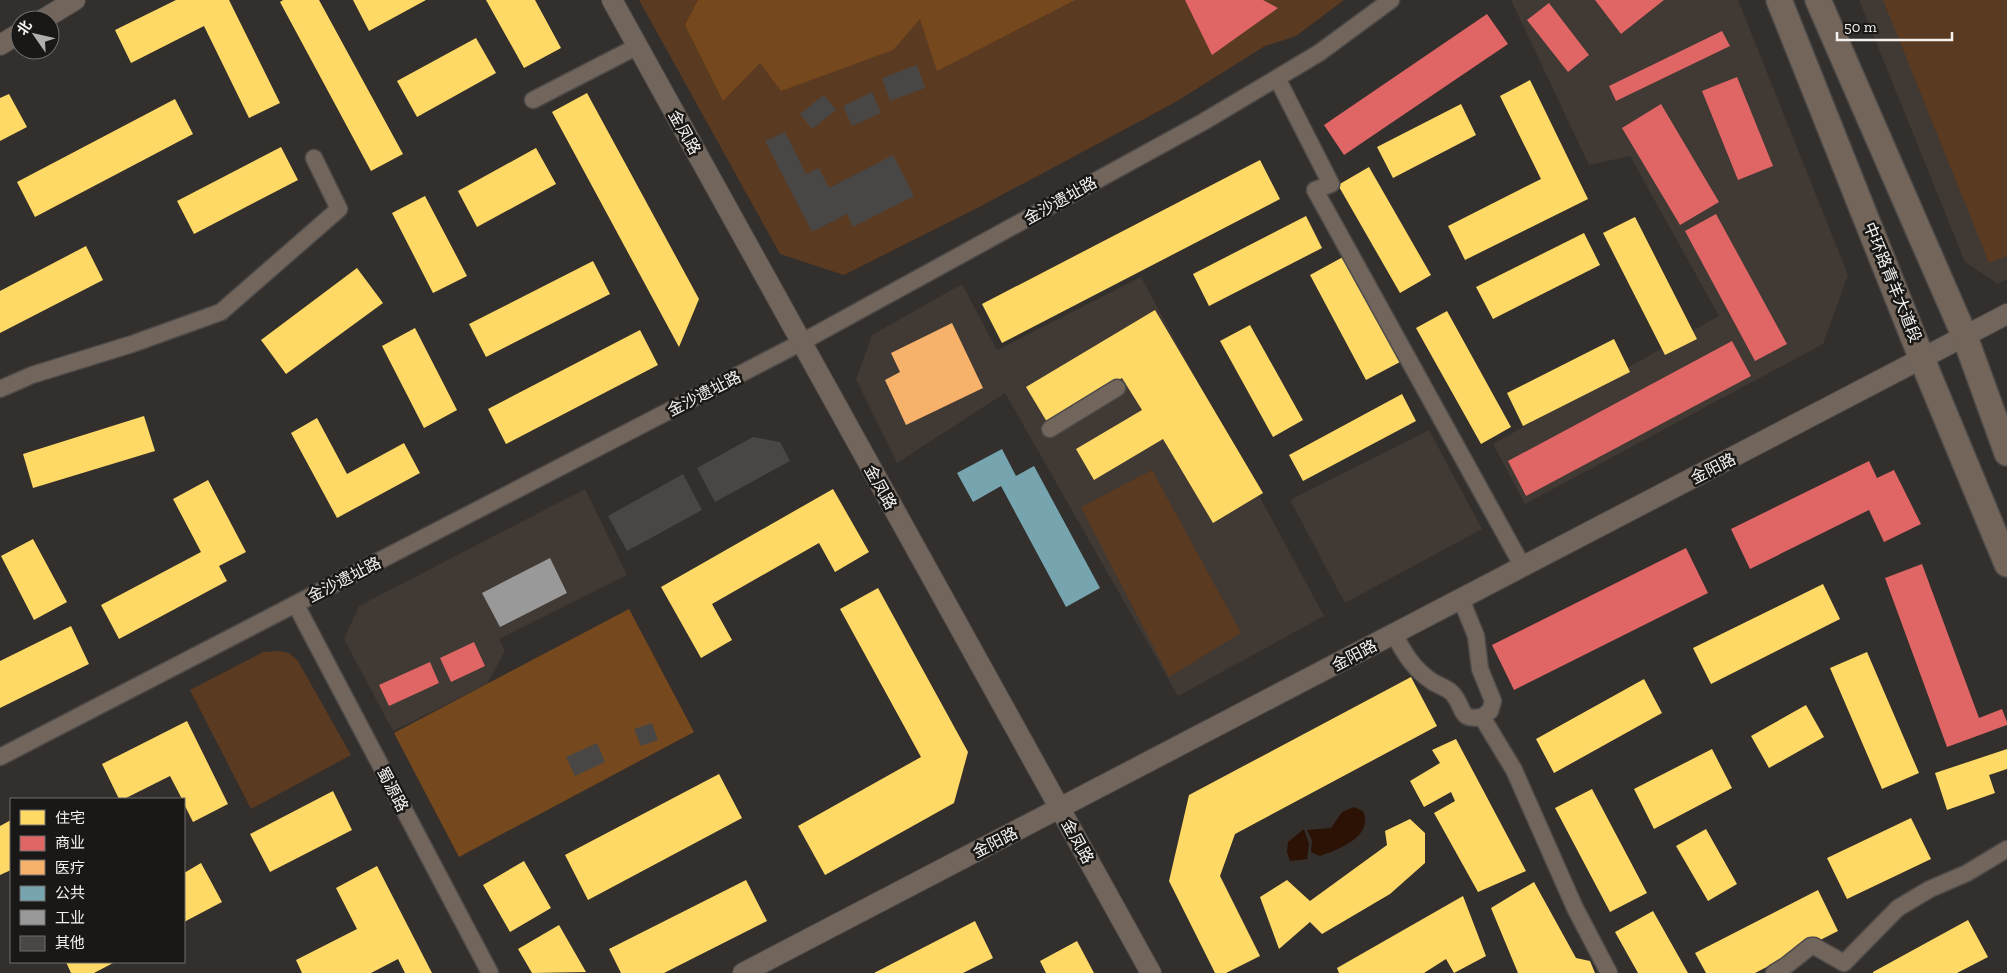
<svg xmlns="http://www.w3.org/2000/svg" width="2007" height="973" font-family="'Zilla Slab','Noto Sans SC',serif">
  <style>
    .built { fill: #413933 }
    .green { fill: #5a3a21 }
    .forest { fill: #76481d }
    .water { fill: #2b1204 }
    .homes { fill: #ffd966 }
    .shops { fill: #e06666 }
    .health { fill: #f6b26b }
    .public { fill: #76a5af }
    .industry { fill: #999 }
    .building { fill: #494745 }
    .lines { fill: none; stroke-linecap: round; stroke-linejoin: round }
    .minor-casing { stroke: #4c4a49; stroke-width: 19 }
    .tertiary-casing { stroke: #4c4a49; stroke-width: 22 }
    .primary-casing { stroke: #4c4a49; stroke-width: 28 }
    .minor { stroke: #72655b; stroke-width: 16 }
    .tertiary { stroke: #72655b; stroke-width: 20 }
    .primary { stroke: #736559; stroke-width: 25 }
    .labels { text-anchor: middle; stroke-width: 5; stroke-linejoin: round; paint-order: stroke }
    .street-label { font-size: 16px; fill: #f5f2f0; stroke: #191816 }
  </style>
  <rect width="100%" height="100%" fill="#322f2d"/>
  <path class="built" d="M1511,0H1738L1848,275L1823,344L1525,504L1493,444L1719,316L1630,156L1589,165Z
    M1859,0H2007V279L1998,284L1965,262Z
    M1141,277L1324,616L1178,696L1005,393L897,463L856,379L872,335L962,284L997,350Z
    M1429,430L1482,529L1345,603L1290,500Z
    M585,489L627,575L499,639L505,651L487,684L393,731L344,639L359,606Z"/>
  <path class="green" d="M639,0H1344L1296,36L1265,46L1174,103L983,205L844,275L780,254Z
    M1883,0H2007V256L1989,263Z
    M1152,470L1241,633L1169,677L1081,507Z
    M278,651L289,653L298,661L351,755L251,809L190,690L263,652Z"/>
  <path class="forest" d="M698,0H1075L937,71L920,19L893,50L781,91L760,63L723,101L685,25Z
    M629,609L694,732L459,857L394,733Z"/>
  <path class="water" d="M1354,807L1363,811C1374,836 1340,849 1320,856L1311,852L1312,840L1307,830L1331,828L1342,812Z
    M1304,829L1309,844L1307,859L1290,861L1287,852L1288,842Z"/>
  <path class="homes" d="M176,0H229L280,103L249,118L204,26L131,63L115,30Z
    M283,0H319L403,154L371,171L280,2Z
    M353,0H426L369,31Z
    M486,0H535L561,48L524,68Z
    M476,38L496,73L417,117L397,81Z
    M1530,80L1588,199L1465,260L1448,226L1541,179L1500,96Z
    M587,93L699,299L679,347L552,112Z
    M9,94L27,127L0,141V98Z
    M175,99L193,134L35,217L17,182Z
    M1461,104L1476,135L1393,178L1377,147Z
    M281,147L298,180L194,234L177,201Z
    M536,148L556,184L477,227L458,191Z
    M1260,160L1280,199L1002,343L982,304Z
    M1369,167L1431,275L1400,293L1338,185Z
    M425,196L467,276L433,293L392,213Z
    M1306,216L1322,248L1209,306L1193,274Z
    M1635,217L1697,339L1665,355L1603,233Z
    M1584,233L1600,265L1493,319L1476,287Z
    M86,246L103,280L0,333V291Z
    M1343,257L1400,362L1366,380L1310,275Z
    M593,261L610,294L486,357L469,324Z
    M357,268L383,303L286,374L261,340Z
    M1155,310L1263,493L1213,523L1163,439L1094,480L1076,449L1142,410L1122,378L1047,422L1026,387Z
    M1447,311L1511,427L1481,444L1416,328Z
    M1250,325L1303,420L1273,437L1220,341Z
    M415,328L457,410L424,428L382,346Z
    M640,330L658,365L506,444L488,409Z
    M1614,339L1630,372L1523,426L1507,393Z
    M1402,394L1416,421L1303,481L1289,455Z
    M144,416L155,451L33,488L23,454Z
    M317,418L347,474L404,443L420,473L337,518L291,433Z
    M208,480L246,552L219,566L227,581L119,639L101,605L201,552L173,499Z
    M833,489L869,552L835,572L819,543L712,604L732,640L701,658L661,587Z
    M33,539L67,602L34,620L1,556Z
    M1823,584L1840,619L1711,684L1693,648Z
    M878,588L968,752L954,803L825,875L798,826L921,757L840,609Z
    M71,626L89,664L0,708V661Z
    M1867,652L1919,773L1882,789L1830,668Z
    M1411,677L1437,726L1235,834L1220,876L1260,956L1226,973H1215L1169,881L1189,795Z
    M1644,679L1662,713L1554,773L1536,739Z
    M1806,705L1824,737L1769,768L1751,736Z
    M187,721L228,804L193,822L184,804V799H182L170,776L124,799H119L102,764Z
    M1456,739L1526,871L1478,892L1434,813L1455,801L1451,792L1424,807L1410,781L1440,763L1432,750Z
    M1712,749L1732,788L1654,829L1634,789Z
    M2007,749V769L1989,775L1995,793L1947,810L1935,773Z
    M719,774L742,818L588,900L565,855Z
    M1592,789L1647,893L1610,912L1555,808Z
    M333,791L352,830L270,872L250,834Z
    M1911,818L1931,859L1847,899L1827,858Z
    M1410,819L1425,833V863L1390,894L1322,934L1310,922L1279,949L1260,897L1287,880L1310,901L1387,845L1385,831Z
    M11,820V870L0,875V826Z
    M1706,829L1737,884L1708,901L1676,846Z
    M524,861L551,908L510,932L483,885Z
    M201,863L222,902L184,922V873Z
    M377,866L432,973H405L398,959L371,973H302L296,960L357,929L336,888Z
    M746,880L767,921L664,973H621L609,949Z
    M1534,882L1576,958L1590,961L1595,973H1518L1491,908Z
    M1818,890L1838,931L1755,973H1706L1695,953Z
    M1463,896L1486,956L1454,973L1446,959L1424,973H1339L1337,968Z
    M1653,911L1688,973H1638L1615,932Z
    M1968,920L1988,957L1957,973H1873V972Z
    M975,921L993,958L963,973H874Z
    M559,925L586,972L532,973L518,949Z
    M1077,941L1094,973H1046L1040,961Z
    M66,962H115L94,973H71Z"/>
  <path class="shops" d="M1185,0H1263L1278,8L1212,55Z
    M1595,0H1664L1621,34Z
    M1549,3L1589,55L1568,72L1527,20Z
    M1487,14L1508,44L1344,155L1324,125Z
    M1722,31L1730,46L1616,101L1609,86Z
    M1737,77L1773,166L1738,180L1702,91Z
    M1661,104L1719,202L1680,225L1622,128Z
    M1716,214L1787,344L1755,361L1685,231Z
    M1732,341L1751,376L1526,496L1508,461Z
    M1869,461L1877,478L1894,470L1921,524L1884,542L1869,510L1750,569L1731,529Z
    M1686,548L1708,593L1514,690L1492,645Z
    M1922,564L1979,718L2002,709L2007,722V725L1947,747L1885,578Z
    M474,642L485,666L451,682L440,658Z
    M430,662L439,683L389,706L379,685Z"/>
  <path class="health" d="M952,323L983,388L906,425L885,380L900,372L891,353Z"/>
  <path class="public" d="M1002,449L1016,476L1034,466L1100,588L1066,607L1001,486L973,502L957,473Z"/>
  <path class="industry" d="M550,558L567,593L500,627L482,593Z"/>
  <path class="building" d="M917,65L925,88L890,101L882,78Z
    M872,92L881,113L852,126L843,106Z
    M824,95L836,110L812,129L800,114Z
    M785,132L806,174L819,168L829,188L893,155L914,196L853,227L847,214L812,232L765,141Z
    M753,437L780,442L790,461L715,502L697,468Z
    M683,474L702,510L627,551L608,516Z
    M652,723L658,740L641,746L634,729Z
    M597,743L605,762L575,776L566,757Z"/>
  <g class="lines">
    <defs>
      <path id="minor" d="M1277,78L1331,184L1315,190L1523,567
        M533,100L638,46
        M0,389L32,375L132,344L221,312L339,209L314,158
        M1050,429L1117,388
        M1461,599L1476,636L1480,669L1493,701L1490,711L1482,717
        M296,605L490,973
        M1394,634C1404,653 1414,670 1433,682C1439,686 1448,688 1453,694C1465,708 1458,721 1482,717L1514,770L1575,908L1609,973
        M0,757L802,342L1203,122L1319,53L1391,0
        M1774,973L1787,965L1811,946H1814L1844,963L1898,908L1930,889L1967,873L2007,849"/>
      <path id="tertiary" d="M612,0L1151,973
        M42,20L75,0
        M0,45L20,33
        M743,973L2007,314"/>
      <path id="primary" d="M1779,0L1924,364L2007,564
        M1818,0L1965,337L2007,453"/>
    </defs>
    <use href="#minor" class="minor-casing"/>
    <use href="#tertiary" class="tertiary-casing"/>
    <use href="#primary" class="primary-casing"/>
    <use href="#minor" class="minor"/>
    <use href="#tertiary" class="tertiary"/>
    <use href="#primary" class="primary"/>
  </g>
  <g class="labels">
    <g class="street-label">
      <text transform="translate(685 132) rotate(61)" y="6">金凤路</text>
      <text transform="translate(1060 200) rotate(-29)" y="6">金沙遗址路</text>
      <text transform="translate(1893 282) rotate(68)" y="6">中环路青羊大道段</text>
      <text transform="translate(704 393) rotate(-27)" y="6">金沙遗址路</text>
      <text transform="translate(1713 468) rotate(-27)" y="6">金阳路</text>
      <text transform="translate(881 487) rotate(61)" y="6">金凤路</text>
      <text transform="translate(344 579) rotate(-27)" y="6">金沙遗址路</text>
      <text transform="translate(1354 655) rotate(-28)" y="6">金阳路</text>
      <text transform="translate(393 789) rotate(62)" y="6">蜀源路</text>
      <text transform="translate(1078 841) rotate(61)" y="6">金凤路</text>
      <text transform="translate(995 842) rotate(-27)" y="6">金阳路</text>
    </g>
  </g>
  <rect x="10" y="798" width="175" height="165" fill="#191816" stroke="#716f6d"/>
  <rect x="20" y="810" width="25" height="15" fill="#ffd966" stroke="#716f6d"/>
  <text x="55" y="823" font-size="15" fill="#f5f2f0">住宅</text>
  <rect x="20" y="836" width="25" height="15" fill="#e06666" stroke="#716f6d"/>
  <text x="55" y="848" font-size="15" fill="#f5f2f0">商业</text>
  <rect x="20" y="860" width="25" height="15" fill="#f6b26b" stroke="#716f6d"/>
  <text x="55" y="873" font-size="15" fill="#f5f2f0">医疗</text>
  <rect x="20" y="886" width="25" height="15" fill="#76a5af" stroke="#716f6d"/>
  <text x="55" y="898" font-size="15" fill="#f5f2f0">公共</text>
  <rect x="20" y="910" width="25" height="15" fill="#999999" stroke="#716f6d"/>
  <text x="55" y="923" font-size="15" fill="#f5f2f0">工业</text>
  <rect x="20" y="936" width="25" height="15" fill="#494745" stroke="#716f6d"/>
  <text x="55" y="948" font-size="15" fill="#f5f2f0">其他</text>
  <g transform="translate(35 35) rotate(304)"><circle r="24" fill="#191816" stroke="#716f6d"/>
  <path d="M0-4L9 19L0 12L-9 19Z" fill="#b1aeac"/>
  <text y="-8" font-size="14" font-weight="bold" text-anchor="middle" fill="#f5f2f0">北</text>
  </g>
  <path d="M1837 32v8h115v-8" fill="none" stroke="#f5f2f0" stroke-width="2.5"/>
  <text x="1844" y="32" font-size="15" fill="#f5f2f0" stroke="#191816" stroke-width="4" paint-order="stroke">50 m</text>
</svg>
